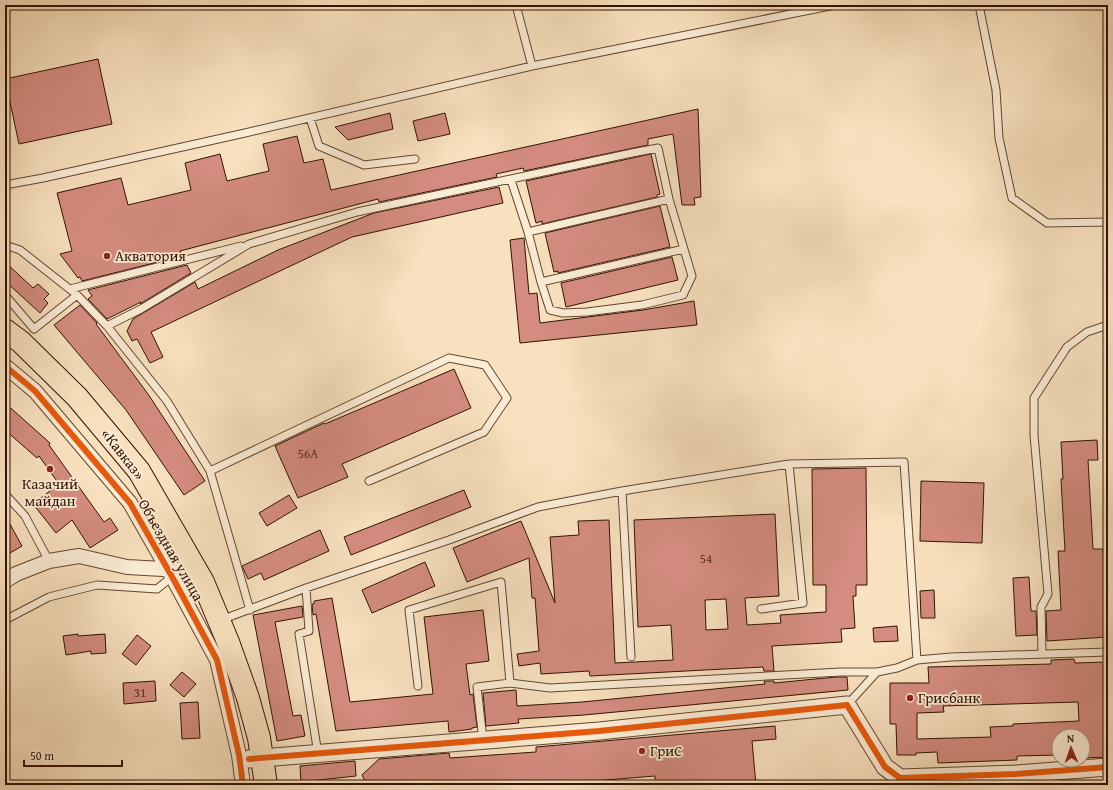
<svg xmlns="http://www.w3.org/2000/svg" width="1113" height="790" font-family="'Gentium Book Plus',serif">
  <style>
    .building { fill: #d48c80; stroke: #321201; fill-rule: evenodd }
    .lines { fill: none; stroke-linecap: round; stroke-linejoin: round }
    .service-casing { stroke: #644630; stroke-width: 9 }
    .minor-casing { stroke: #644630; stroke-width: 16 }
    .tertiary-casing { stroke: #644630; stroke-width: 19 }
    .primary-casing { stroke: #321201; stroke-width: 24 }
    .service { stroke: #faecd5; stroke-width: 7 }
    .minor { stroke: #faecd5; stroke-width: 14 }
    .tertiary { stroke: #faecd5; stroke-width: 17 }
    .primary { stroke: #f8e1be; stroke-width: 22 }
    .cycleway-casing { stroke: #faecd5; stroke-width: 8 }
    .cycleway { stroke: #e8590c; stroke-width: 6 }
    .poi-dot { fill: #8f2418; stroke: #faecd5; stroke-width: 1.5 }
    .labels { text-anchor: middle; stroke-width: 3.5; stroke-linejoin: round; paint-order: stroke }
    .number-label { font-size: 13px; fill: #5a3021 }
    .poi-label { font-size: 15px; fill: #321201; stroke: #faecd5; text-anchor: start }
    .street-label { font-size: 15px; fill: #321201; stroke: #faecd5 }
  </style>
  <rect width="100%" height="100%" fill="#f8e1be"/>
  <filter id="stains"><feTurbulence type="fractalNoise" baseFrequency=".005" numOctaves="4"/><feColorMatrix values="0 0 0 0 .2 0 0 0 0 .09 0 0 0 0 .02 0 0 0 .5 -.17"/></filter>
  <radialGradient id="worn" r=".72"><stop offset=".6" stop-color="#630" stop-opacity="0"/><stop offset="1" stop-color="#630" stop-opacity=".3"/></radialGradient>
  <path class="building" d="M98,59L112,124L19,144L5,79Z
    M698,109L701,197L694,198L695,205H682L673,134L648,139V145L524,171L523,168L496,174L497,177L379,202L378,199L180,251L182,256L82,281L80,277L78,278L60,254L72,251L57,193L121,178L128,205L191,190L185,163L220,154L227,181L269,171L263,144L297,136L304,163L323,159L331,190Z
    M390,113L393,129L348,140L335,127Z
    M445,113L450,134L418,141L413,121Z
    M651,154L660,194L657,195V197L542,224V221L536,223L526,181Z
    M499,187L503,203L352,237L151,332L163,357L150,363L137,339L132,341L127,331L133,319L195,282L198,289L278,250L374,213Z
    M660,206L670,247L558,273V271L554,272L545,233Z
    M524,238L529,294L537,293L540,323L643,310L694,301L697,325L520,343L510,240Z
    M672,257L678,280L566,307L561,283Z
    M5,262L33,288L38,284L49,294L44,299L48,303L40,313L5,281Z
    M187,265L191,273L140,304L141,302L107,319L88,299L92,296L88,290Z
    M80,305L97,323L96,324L148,394L205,481L184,495L126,410L54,325Z
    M454,369L471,408L342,464L348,477L298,498L275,446L324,423L325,424Z
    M5,403L50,443L49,445L104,522L110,518L118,530L90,548L72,520L56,533L33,504L59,484L39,456L37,458L5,430Z
    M1097,440L1098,460H1088L1093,549H1103L1108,637L1047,641L1046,611L1061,610L1058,551H1065L1061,479H1063L1061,442Z
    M866,468L867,585H856V596H853L855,628L841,629L842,642L772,646L774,671H764L763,667L590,676L589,671L541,674L540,663L519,666L517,654L539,651L535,598H532L529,558L467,582L453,548L521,521L555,603L550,537L579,535L578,521L609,520L615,663L673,660L671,625L638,627L634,520L775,514L779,596L745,598L747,625L781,623L780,615L826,612V585H813L812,469ZM726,599L728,629L706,630L705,600Z
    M921,481L984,483L982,543L920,541Z
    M464,490L471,507L351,555L344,537Z
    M289,495L297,508L267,526L259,513Z
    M5,515L22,546L5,556Z
    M320,530L329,551L264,580L261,573L248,579L242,566Z
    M425,562L435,586L372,613L362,590Z
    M1029,577L1031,611H1036L1037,635L1016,636L1013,578Z
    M934,590L935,618H921L920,591Z
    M332,598L350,702L433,694L424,617L483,610L489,661L466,664L470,695L473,694L477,727L472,728V729L449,732L448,721L336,731L316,614L313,615L312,604H314V601Z
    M302,606L303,617L275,622L293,716L301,715L305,736L277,741L253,615Z
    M897,626L898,641L874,642L873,628Z
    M78,634V636L105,634L106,653L91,654V651L66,655L63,636Z
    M137,635L151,646L136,665L122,654Z
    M1074,659L1075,663L1108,662V757L1083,758V736H1059V755L1017,756V760L938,763L937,752L916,753V755H897L896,724H890V683H929L928,667L1051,664V660ZM1078,702L1079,721L1013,724V726L990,727L991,737L917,739V713L944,712L943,706Z
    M182,672L196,684L184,697L170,685Z
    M836,677H847L848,690L584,715L518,719L519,723L486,726L483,693L516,690L517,706L582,702L765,684L764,681H774V683Z
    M155,681L156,701L124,704L123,683Z
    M198,702L200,738L182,739L180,703Z
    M775,726L776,739L752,741L756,785H655V776L545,785H367L362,775L379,759L449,753L450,758L536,752V747Z
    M355,761L356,776L301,782L300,766Z"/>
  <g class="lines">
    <defs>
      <path id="service" d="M516,5L532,66
        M979,5L996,90L999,138L1012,198L1047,223L1108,222
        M310,118L319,146L364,165L415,159
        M5,185L43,178L245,133L532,66L835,5
        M528,232L669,199
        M5,245L20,250L72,291
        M541,282L684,249
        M70,289L241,246
        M5,295L34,329L77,295L107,326L167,401L210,471
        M107,326L141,309L249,244L357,212L632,153L658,148L669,199L692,276L683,295L642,305L587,312L563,313L550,310L541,282L528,232L511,180
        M789,464L904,462L917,660
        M5,494L25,516L49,561
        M306,588L309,631L299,634L318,754
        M250,610L210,471L449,358L485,365L507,398L484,432L369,481
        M5,620L49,597L97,585L157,589L173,576
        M221,620L306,588L449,540L538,507L622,491
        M1042,653L1041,607L1048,594L1034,435V398L1067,347L1087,332L1108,325
        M631,657L622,491L789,464L803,603L761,609
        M877,672L897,668L917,660L951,657L1108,652
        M510,683L550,688L841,672H877L847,705
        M418,686L409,610L501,582L510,683L477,687L483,740"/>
      <path id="minor" d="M5,366L35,391L130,503L175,582L217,660L239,755L243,785
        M5,581L16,574L49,561L79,556L127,567L181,570"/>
      <path id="tertiary" d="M249,759L599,731L847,705L885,767L900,778L1016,774L1108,767"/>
      <path id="primary" d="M5,330L21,342L77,397L139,471L203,582L228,642L248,698L259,738L266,785"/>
    </defs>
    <use href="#service" class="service-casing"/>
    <use href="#minor" class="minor-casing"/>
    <use href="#tertiary" class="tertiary-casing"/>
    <use href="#primary" class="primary-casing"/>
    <use href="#service" class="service"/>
    <use href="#minor" class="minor"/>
    <use href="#tertiary" class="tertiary"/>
    <use href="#primary" class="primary"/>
    <defs>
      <path id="cycleway" d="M5,366L35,391L130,503L175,582L217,660L239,755L243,785
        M249,759L599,731L847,705L885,767L900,778L1016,774L1108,767"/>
    </defs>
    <use href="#cycleway" class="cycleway-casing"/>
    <use href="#cycleway" class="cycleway"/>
  </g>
  <g class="poi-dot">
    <circle cx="107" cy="256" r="4"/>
    <circle cx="50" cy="469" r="4"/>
    <circle cx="910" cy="698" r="4"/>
    <circle cx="642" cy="751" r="4"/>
  </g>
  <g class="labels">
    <g class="number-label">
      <text x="308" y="458">56А</text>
      <text x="706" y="563">54</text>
      <text x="140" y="697">31</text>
    </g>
    <g class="poi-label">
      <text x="115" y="261">Акватория</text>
      <text x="50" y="489" text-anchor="middle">Казачий<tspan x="50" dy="17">майдан</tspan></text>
      <text x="918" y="703">Грисбанк</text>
      <text x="650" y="756">ГриС</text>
    </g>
    <g class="street-label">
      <text transform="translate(123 454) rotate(52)" y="5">«Кавказ»</text>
      <text transform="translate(171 550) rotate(60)" y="5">Объездная улица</text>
    </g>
  </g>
  <rect width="1113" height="790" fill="none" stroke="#f8e1be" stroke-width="20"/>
  <rect x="6" y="6" width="1101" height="778" fill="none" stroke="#321201" stroke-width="2"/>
  <rect x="10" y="10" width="1093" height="770" fill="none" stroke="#321201"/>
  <g transform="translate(1071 748) rotate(358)"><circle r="19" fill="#faecd5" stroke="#aa9580"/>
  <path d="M0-3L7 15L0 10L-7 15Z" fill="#8f2418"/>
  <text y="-6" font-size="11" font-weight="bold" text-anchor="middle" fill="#321201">N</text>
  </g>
  <path d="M24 760v6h98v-6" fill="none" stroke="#321201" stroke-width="2"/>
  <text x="30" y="760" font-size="12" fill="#321201" stroke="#faecd5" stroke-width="3" paint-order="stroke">50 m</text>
  <rect width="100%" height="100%" filter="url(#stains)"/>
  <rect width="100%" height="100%" fill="url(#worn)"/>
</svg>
